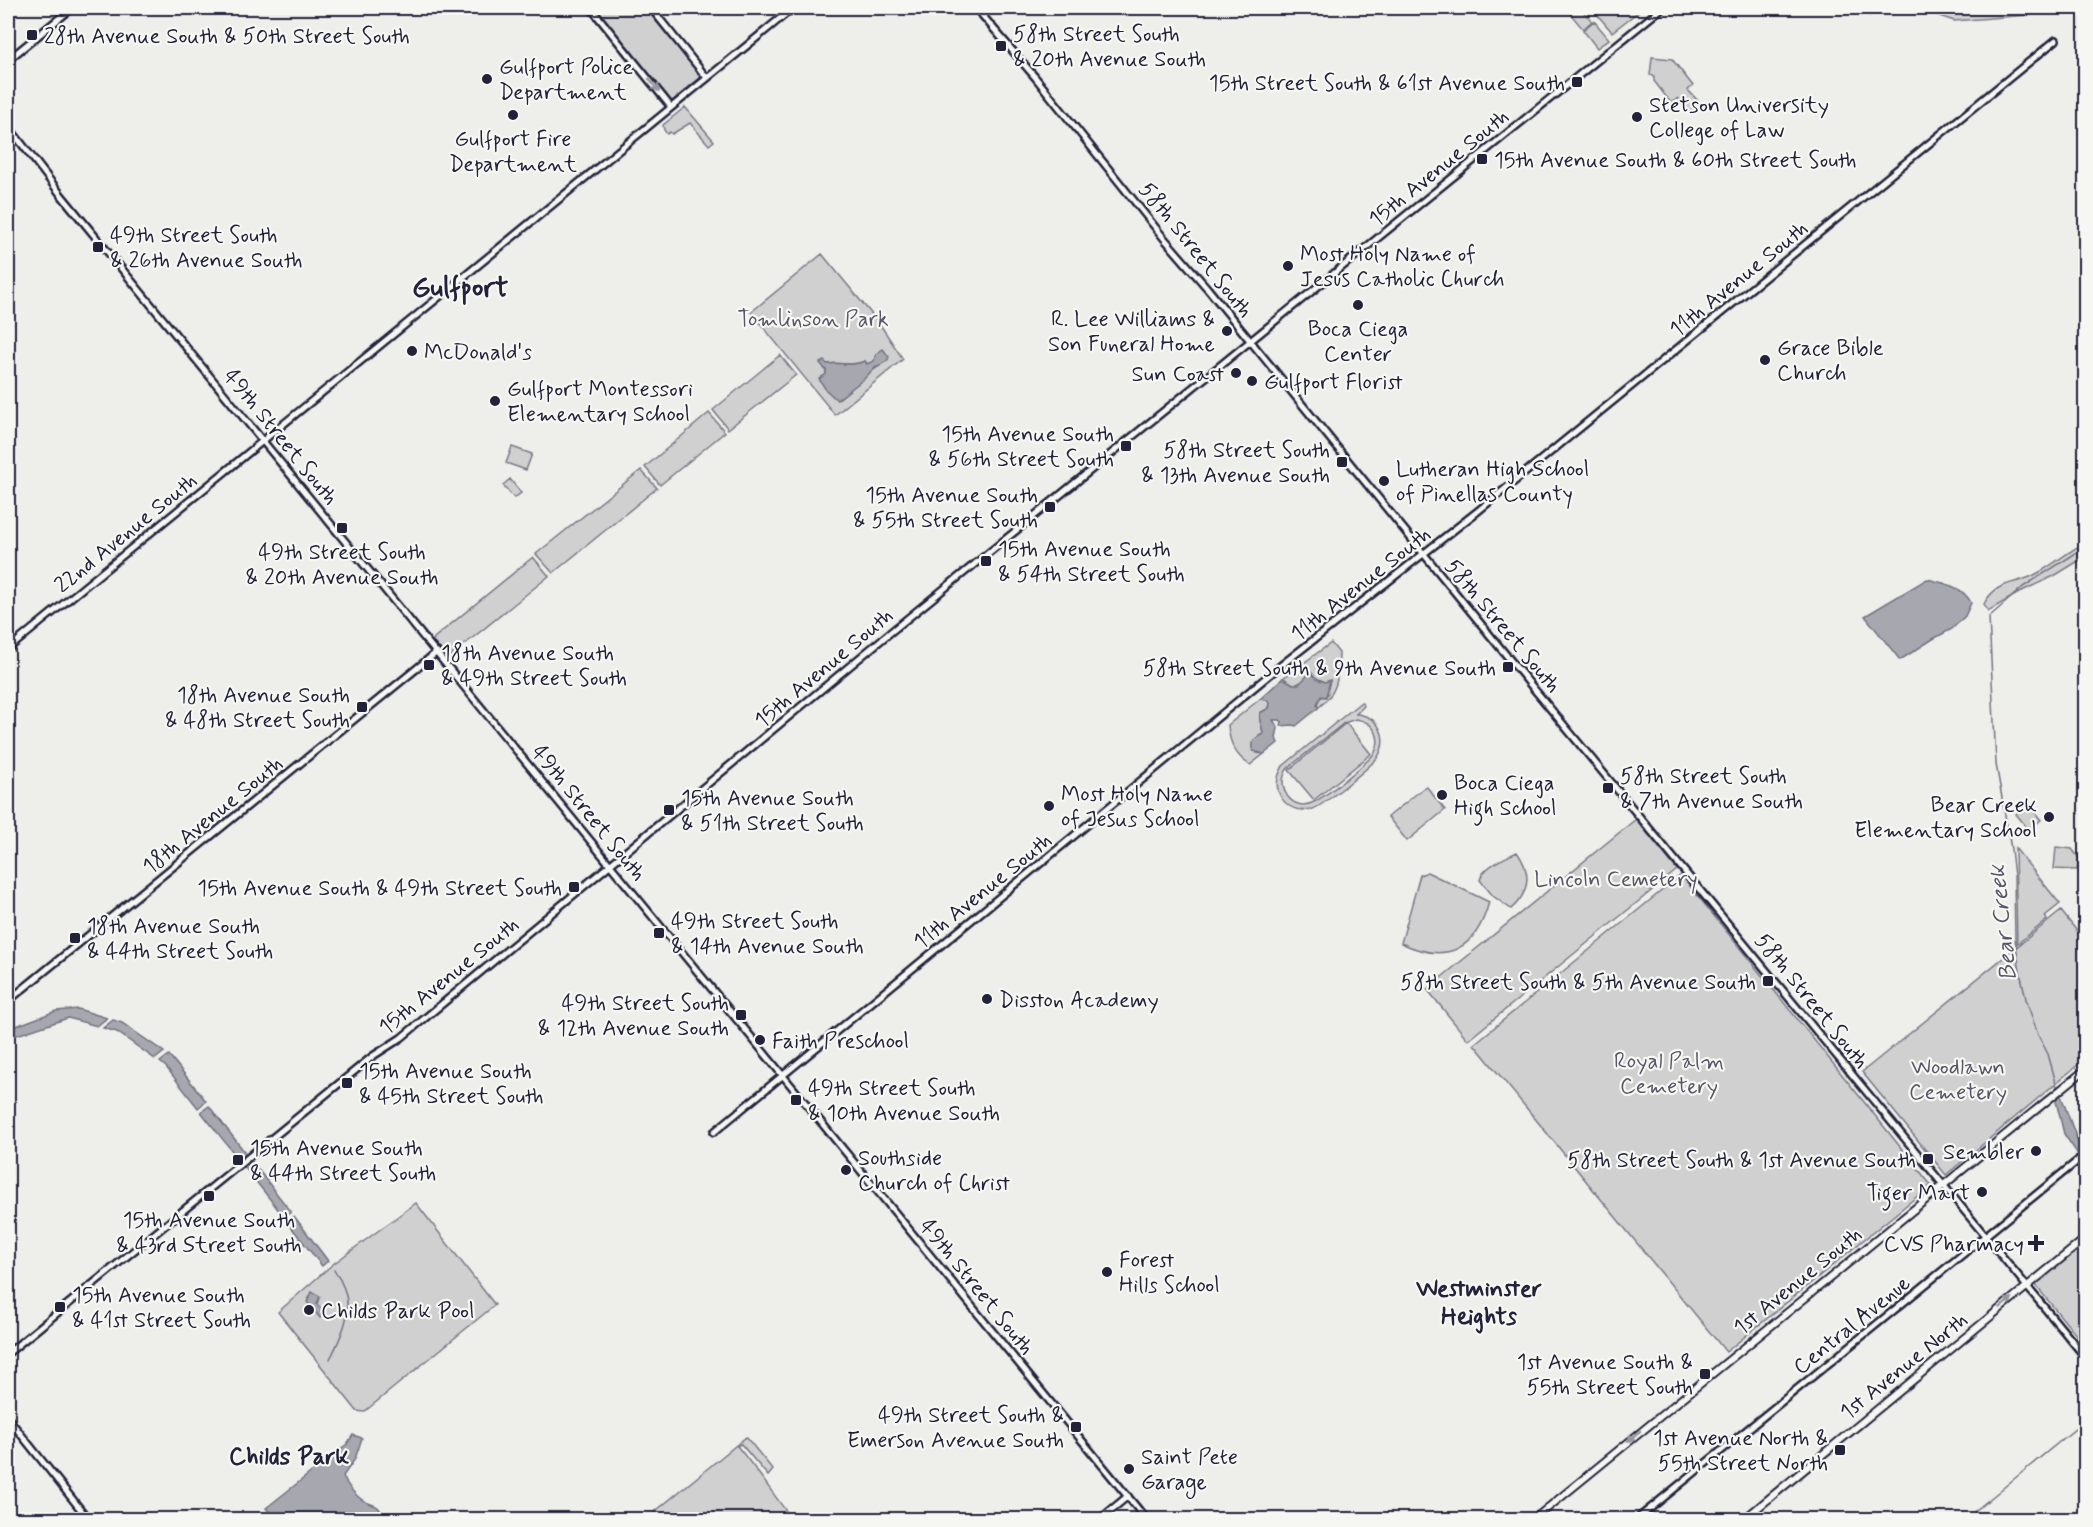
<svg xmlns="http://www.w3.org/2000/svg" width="2093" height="1527" font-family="Mynerve,sans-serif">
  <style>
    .green { fill: #d0d0d1; stroke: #797986; stroke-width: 1.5; fill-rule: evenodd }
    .water { fill: #a7a7af; stroke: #727281; stroke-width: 1.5 }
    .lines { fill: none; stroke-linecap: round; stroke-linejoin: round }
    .stream { stroke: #727281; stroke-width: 1.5 }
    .secondary-casing { stroke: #22223b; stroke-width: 10 }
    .primary-casing { stroke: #22223b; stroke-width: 10 }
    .secondary { stroke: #f6f6f2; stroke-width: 5 }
    .primary { stroke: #f6f6f2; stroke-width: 6 }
    .oneway { fill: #9797a0 }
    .poi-dot { fill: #22223b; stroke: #f6f6f2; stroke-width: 2 }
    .labels { text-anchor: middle; stroke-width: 4.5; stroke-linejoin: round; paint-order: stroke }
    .poi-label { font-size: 22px; fill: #22223b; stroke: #f6f6f2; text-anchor: start }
    .street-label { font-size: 22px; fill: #22223b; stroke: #f6f6f2 }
    .park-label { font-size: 22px; fill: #565668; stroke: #f6f6f2 }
    .water-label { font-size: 24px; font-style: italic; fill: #575769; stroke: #f6f6f2 }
    .neighbourhood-label { font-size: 24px; font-weight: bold; fill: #22223b; stroke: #f6f6f2 }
    .district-label { font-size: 28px; font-weight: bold; fill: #22223b; stroke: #f6f6f2 }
  </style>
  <rect width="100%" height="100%" fill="#eeeeeb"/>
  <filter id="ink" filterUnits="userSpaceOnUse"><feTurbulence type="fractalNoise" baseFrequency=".0167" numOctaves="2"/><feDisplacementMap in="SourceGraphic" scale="12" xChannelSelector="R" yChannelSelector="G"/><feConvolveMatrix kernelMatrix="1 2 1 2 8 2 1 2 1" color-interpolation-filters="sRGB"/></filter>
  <g filter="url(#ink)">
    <path class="green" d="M593,8H645L702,76L671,102Z
      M1572,8H1580L1592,21L1583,29L1568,11Z
      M1600,8H1643L1612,32L1595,12Z
      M1876,8H2023L2030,15L1954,21L1916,8L1887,9L1869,16Z
      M1594,21L1609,39L1597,48L1583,30Z
      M1652,57L1672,59L1693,86L1688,90L1700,103L1689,112L1678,98L1671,103L1654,81V76L1650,75Z
      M685,107L714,141L709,145L690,123L672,134L670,132L667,134L664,130L663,125Z
      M822,254L879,323L903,359L835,415L751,312ZM865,361L867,364L874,361L880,366C869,371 849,391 837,400L823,365C839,360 849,368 865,361Z
      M780,355L796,375L728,429L713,410Z
      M709,413L725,432L660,485L645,467Z
      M512,447L532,454L526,470L506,463Z
      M641,470L657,488L553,573L536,554Z
      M510,479L521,493L514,498L503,485Z
      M2085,543V557L2054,576L2024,590L1988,611L1984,604C1997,579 2017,586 2038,573C2055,564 2068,551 2085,543Z
      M533,557L549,576L449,657L444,656L433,642L434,638Z
      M1331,643L1339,653C1338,679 1339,691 1318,708L1317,704L1318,699L1328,694L1327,688L1330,681L1325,682L1308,674L1305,680L1295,685L1283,678Z
      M1260,699L1267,700L1270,704L1269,708L1260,713C1258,722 1263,726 1263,734L1259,736L1257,753L1264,754L1250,765C1235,756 1229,742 1228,725Z
      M1361,702L1364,706L1356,714C1378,716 1390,736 1378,757C1370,767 1324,805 1313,809C1301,813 1287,808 1281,797C1275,787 1277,776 1283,766ZM1356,719C1375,722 1383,738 1374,754C1363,766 1328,795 1314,802C1292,814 1274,786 1288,768L1344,723Z
      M1346,723L1371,754L1314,800L1289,770Z
      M1426,786L1445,810L1407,841L1388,817Z
      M2028,804L2041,820L2029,830L2016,814Z
      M1636,819L1677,870L1468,1040L1427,989Z
      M2056,847L2072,849L2079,858L2077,870L2054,869Z
      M2015,848L2060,904L2045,916L2047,920L2017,944Z
      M1517,852C1532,873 1530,892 1511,909L1493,896L1480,880C1483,866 1505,858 1517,852Z
      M1427,872L1489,902C1476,951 1446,964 1401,943L1420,875Z
      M1681,875L1931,1185L1726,1352L1474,1044Z
      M2061,911L2085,941V1059L1946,1175L1862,1072Z
      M416,1203L495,1305L364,1412L357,1411L278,1312L333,1264Z
      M2085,1241V1268L2080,1272L2085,1295V1346L2037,1287L2036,1283Z
      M746,1437L773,1470L768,1476L741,1444L737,1446C758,1471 773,1494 792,1519H646Z"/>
    <path class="water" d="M883,349L889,357L887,361L874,368L865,378L837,400L826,390L819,379L826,374V370L820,363L824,361L827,364C841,362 851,367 865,361L867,364L874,361L876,354Z
      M1927,579C1944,583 1964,587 1971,603L1965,616L1952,629L1933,639L1900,660L1865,616Z
      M1311,672L1317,679L1325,682L1330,680L1326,697L1321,696L1317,704L1318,708L1296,726L1292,725L1281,726L1282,722L1280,720H1273L1278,728L1276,738L1278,743L1264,754L1253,751C1252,739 1254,739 1263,734C1263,727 1258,722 1260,713L1269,708L1270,704L1267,700L1260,699L1283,678L1293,684H1299Z
      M78,1009L107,1018L97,1026L68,1018L8,1038V1029L56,1011Z
      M113,1020L122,1023L164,1052L155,1059L117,1032L103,1028Z
      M169,1055L206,1101L198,1108L166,1067L160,1062Z
      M2060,1093L2079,1145L2084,1152L2079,1156L2064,1134L2055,1097Z
      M209,1106L247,1155L240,1161L201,1112Z
      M250,1159L291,1212L284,1217L243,1165Z
      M294,1216L328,1261L322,1266L287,1222Z
      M312,1292L320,1296L317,1304L325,1313L320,1318L307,1302Z
      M353,1435L362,1438L355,1459L343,1476C346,1484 354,1494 361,1499C369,1506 380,1502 382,1516L378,1520L275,1519L266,1508L347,1444Z"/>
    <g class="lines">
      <path class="stream" d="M2058,1090L2048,1054L2038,1035L2026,999L2020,972L2015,939L2014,876L2011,849L1996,764L1989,617L2023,587L2076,553L2086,550
        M2075,1134L2085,1153
        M330,1359C347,1326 357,1302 334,1270
        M1964,1520L2086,1420"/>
      <defs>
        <path id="secondary" d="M591,8L671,107
          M651,8L707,78
          M976,8L1035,77L1163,237L1208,289L1511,661L2086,1358
          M8,60L72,8
          M8,126L62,196L1147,1520
          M8,649L793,8
          M8,1001L437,652
          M714,1132L1279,667L1478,511L2056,40
          M8,1353L373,1056L401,1038L892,631L1662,8
          M8,1418L89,1520
          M1099,1520L1128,1496
          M1636,1520L2086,1154"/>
        <path id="primary" d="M1533,1520L2086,1069
          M1743,1520L2086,1238"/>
      </defs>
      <use href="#secondary" class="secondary-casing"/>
      <use href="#primary" class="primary-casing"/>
      <use href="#secondary" class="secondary"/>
      <use href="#primary" class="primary"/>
    </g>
    <defs><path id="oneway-solid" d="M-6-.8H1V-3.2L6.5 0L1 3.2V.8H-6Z" transform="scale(1.5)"/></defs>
    <g class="oneway">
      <use href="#oneway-solid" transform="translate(654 85) rotate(51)"/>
      <use href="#oneway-solid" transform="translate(2006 1303) rotate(-39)"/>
      <use href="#oneway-solid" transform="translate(1634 1436) rotate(140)"/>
    </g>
  </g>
  <g class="poi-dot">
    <rect x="26" y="29" width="12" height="12" rx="3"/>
    <rect x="995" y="40" width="12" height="12" rx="3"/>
    <circle cx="487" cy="79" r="6"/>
    <rect x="1571" y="76" width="12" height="12" rx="3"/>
    <circle cx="513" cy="115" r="6"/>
    <circle cx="1637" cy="117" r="6"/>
    <rect x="1476" y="153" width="12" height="12" rx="3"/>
    <rect x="92" y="241" width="12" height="12" rx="3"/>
    <circle cx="1288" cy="266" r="6"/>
    <circle cx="1358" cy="305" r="6"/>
    <circle cx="1227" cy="331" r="6"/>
    <circle cx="412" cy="351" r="6"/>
    <circle cx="1765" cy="360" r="6"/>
    <circle cx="1236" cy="373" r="6"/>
    <circle cx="1252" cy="381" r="6"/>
    <circle cx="495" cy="401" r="6"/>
    <rect x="1120" y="440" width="12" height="12" rx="3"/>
    <rect x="1336" y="456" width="12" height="12" rx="3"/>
    <circle cx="1384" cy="481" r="6"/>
    <rect x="1044" y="501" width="12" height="12" rx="3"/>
    <rect x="336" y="522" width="12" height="12" rx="3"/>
    <rect x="980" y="555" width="12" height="12" rx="3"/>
    <rect x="423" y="659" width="12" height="12" rx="3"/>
    <rect x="1502" y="661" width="12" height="12" rx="3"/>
    <rect x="356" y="701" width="12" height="12" rx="3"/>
    <rect x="1602" y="782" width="12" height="12" rx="3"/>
    <circle cx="1442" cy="795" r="6"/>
    <circle cx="1049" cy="806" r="6"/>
    <rect x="663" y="804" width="12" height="12" rx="3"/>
    <circle cx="2049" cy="817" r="6"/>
    <rect x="568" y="881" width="12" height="12" rx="3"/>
    <rect x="653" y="927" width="12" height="12" rx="3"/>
    <rect x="69" y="932" width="12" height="12" rx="3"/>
    <rect x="1762" y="975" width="12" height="12" rx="3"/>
    <circle cx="987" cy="999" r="6"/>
    <rect x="735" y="1009" width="12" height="12" rx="3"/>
    <circle cx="760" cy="1040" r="6"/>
    <rect x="341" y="1077" width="12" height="12" rx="3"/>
    <rect x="790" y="1094" width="12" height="12" rx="3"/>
    <circle cx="2036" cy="1151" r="6"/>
    <rect x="1922" y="1153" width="12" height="12" rx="3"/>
    <rect x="232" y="1154" width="12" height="12" rx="3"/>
    <circle cx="846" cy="1170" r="6"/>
    <circle cx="1982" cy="1192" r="6"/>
    <rect x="203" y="1190" width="12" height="12" rx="3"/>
    <path d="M2033 1234h6v6h6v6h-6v6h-6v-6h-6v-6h6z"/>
    <circle cx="1107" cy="1272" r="6"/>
    <rect x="54" y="1301" width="12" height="12" rx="3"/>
    <circle cx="309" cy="1310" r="6"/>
    <rect x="1699" y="1368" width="12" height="12" rx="3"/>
    <rect x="1070" y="1421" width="12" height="12" rx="3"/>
    <rect x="1834" y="1444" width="12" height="12" rx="3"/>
    <circle cx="1129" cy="1469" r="6"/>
  </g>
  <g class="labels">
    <g class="poi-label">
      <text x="1013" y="41">58th Street South<tspan x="1013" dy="25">&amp; 20th Avenue South</tspan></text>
      <text x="44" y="43">28th Avenue South &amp; 50th Street South</text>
      <text x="499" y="74">Gulfport Police<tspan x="499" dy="25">Department</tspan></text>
      <text x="1565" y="90" text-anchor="end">15th Street South &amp; 61st Avenue South</text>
      <text x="1649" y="112">Stetson University<tspan x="1649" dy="25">College of Law</tspan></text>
      <text x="513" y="146" text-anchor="middle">Gulfport Fire<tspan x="513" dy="25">Department</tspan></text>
      <text x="1494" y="167">15th Avenue South &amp; 60th Street South</text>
      <text x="110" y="242">49th Street South<tspan x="110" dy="25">&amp; 26th Avenue South</tspan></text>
      <text x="1300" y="261">Most Holy Name of<tspan x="1300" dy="25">Jesus Catholic Church</tspan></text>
      <text x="1215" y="326" text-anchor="end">R. Lee Williams &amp;<tspan x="1215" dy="25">Son Funeral Home</tspan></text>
      <text x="1358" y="336" text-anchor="middle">Boca Ciega<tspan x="1358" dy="25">Center</tspan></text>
      <text x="1777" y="355">Grace Bible<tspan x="1777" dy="25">Church</tspan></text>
      <text x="424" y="359">McDonald's</text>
      <text x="1224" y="381" text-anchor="end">Sun Coast</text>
      <text x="1264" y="389">Gulfport Florist</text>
      <text x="507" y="396">Gulfport Montessori<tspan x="507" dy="25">Elementary School</tspan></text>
      <text x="1114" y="441" text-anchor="end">15th Avenue South<tspan x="1114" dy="25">&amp; 56th Street South</tspan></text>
      <text x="1330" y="457" text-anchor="end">58th Street South<tspan x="1330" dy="25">&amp; 13th Avenue South</tspan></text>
      <text x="1396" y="476">Lutheran High School<tspan x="1396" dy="25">of Pinellas County</tspan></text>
      <text x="1038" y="502" text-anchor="end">15th Avenue South<tspan x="1038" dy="25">&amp; 55th Street South</tspan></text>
      <text x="998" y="556">15th Avenue South<tspan x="998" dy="25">&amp; 54th Street South</tspan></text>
      <text x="342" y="559" text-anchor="middle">49th Street South<tspan x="342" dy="25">&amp; 20th Avenue South</tspan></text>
      <text x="441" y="660">18th Avenue South<tspan x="441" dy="25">&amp; 49th Street South</tspan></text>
      <text x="1496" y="675" text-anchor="end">58th Street South &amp; 9th Avenue South</text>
      <text x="350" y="702" text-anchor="end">18th Avenue South<tspan x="350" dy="25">&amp; 48th Street South</tspan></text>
      <text x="1620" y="783">58th Street South<tspan x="1620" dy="25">&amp; 7th Avenue South</tspan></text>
      <text x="1454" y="790">Boca Ciega<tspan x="1454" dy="25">High School</tspan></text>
      <text x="1061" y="801">Most Holy Name<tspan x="1061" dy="25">of Jesus School</tspan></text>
      <text x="681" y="805">15th Avenue South<tspan x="681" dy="25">&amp; 51th Street South</tspan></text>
      <text x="2037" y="812" text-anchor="end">Bear Creek<tspan x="2037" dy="25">Elementary School</tspan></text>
      <text x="562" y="895" text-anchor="end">15th Avenue South &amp; 49th Street South</text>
      <text x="671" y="928">49th Street South<tspan x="671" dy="25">&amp; 14th Avenue South</tspan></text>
      <text x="87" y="933">18th Avenue South<tspan x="87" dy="25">&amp; 44th Street South</tspan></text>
      <text x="1756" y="989" text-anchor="end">58th Street South &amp; 5th Avenue South</text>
      <text x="999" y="1007">Disston Academy</text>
      <text x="729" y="1010" text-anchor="end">49th Street South<tspan x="729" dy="25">&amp; 12th Avenue South</tspan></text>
      <text x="772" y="1048">Faith Preschool</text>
      <text x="359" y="1078">15th Avenue South<tspan x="359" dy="25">&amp; 45th Street South</tspan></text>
      <text x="808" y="1095">49th Street South<tspan x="808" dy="25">&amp; 10th Avenue South</tspan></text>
      <text x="250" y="1155">15th Avenue South<tspan x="250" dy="25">&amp; 44th Street South</tspan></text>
      <text x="2024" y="1159" text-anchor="end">Sembler</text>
      <text x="858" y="1165">Southside<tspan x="858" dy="25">Church of Christ</tspan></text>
      <text x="1916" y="1167" text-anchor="end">58th Street South &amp; 1st Avenue South</text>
      <text x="1970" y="1200" text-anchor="end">Tiger Mart</text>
      <text x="209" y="1227" text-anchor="middle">15th Avenue South<tspan x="209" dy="25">&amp; 43rd Street South</tspan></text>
      <text x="2024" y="1251" text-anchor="end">CVS Pharmacy</text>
      <text x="1119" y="1267">Forest<tspan x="1119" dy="25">Hills School</tspan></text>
      <text x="72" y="1302">15th Avenue South<tspan x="72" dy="25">&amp; 41st Street South</tspan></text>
      <text x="321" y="1318">Childs Park Pool</text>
      <text x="1693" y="1369" text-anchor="end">1st Avenue South &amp;<tspan x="1693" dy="25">55th Street South</tspan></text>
      <text x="1064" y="1422" text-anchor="end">49th Street South &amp;<tspan x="1064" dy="25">Emerson Avenue South</tspan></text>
      <text x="1828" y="1445" text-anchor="end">1st Avenue North &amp;<tspan x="1828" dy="25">55th Street North</tspan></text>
      <text x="1141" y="1464">Saint Pete<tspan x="1141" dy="25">Garage</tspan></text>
    </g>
    <g class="street-label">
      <text transform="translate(1438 167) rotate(-39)" y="8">15th Avenue South</text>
      <text transform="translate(1197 249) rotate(51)" y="8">58th Street South</text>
      <text transform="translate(1738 278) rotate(-39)" y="8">11th Avenue South</text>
      <text transform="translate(282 436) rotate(51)" y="8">49th Street South</text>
      <text transform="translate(125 532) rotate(-39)" y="8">22nd Avenue South</text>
      <text transform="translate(1360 583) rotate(-38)" y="8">11th Avenue South</text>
      <text transform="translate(1504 625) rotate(50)" y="8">58th Street South</text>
      <text transform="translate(823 667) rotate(-40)" y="8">15th Avenue South</text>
      <text transform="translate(590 812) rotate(51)" y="8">49th Street South</text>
      <text transform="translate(212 814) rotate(-39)" y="8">18th Avenue South</text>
      <text transform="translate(982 890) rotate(-39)" y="8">11th Avenue South</text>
      <text transform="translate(448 975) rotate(-39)" y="8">15th Avenue South</text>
      <text transform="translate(1813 1000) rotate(51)" y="8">58th Street South</text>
      <text transform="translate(1797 1280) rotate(-39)" y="8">1st Avenue South</text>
      <text transform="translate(978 1286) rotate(51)" y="8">49th Street South</text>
      <text transform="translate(1851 1324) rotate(-39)" y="8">Central Avenue</text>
      <text transform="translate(1903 1365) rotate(-39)" y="8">1st Avenue North</text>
    </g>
    <g class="park-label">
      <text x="813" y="326">Tomlinson Park</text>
      <text x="1616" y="886">Lincoln Cemetery</text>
      <text x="1669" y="1068">Royal Palm<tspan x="1669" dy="25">Cemetery</tspan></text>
      <text x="1958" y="1074">Woodlawn<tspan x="1958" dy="25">Cemetery</tspan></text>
    </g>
    <g class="water-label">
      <text transform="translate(2002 923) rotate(-96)" y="8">Bear Creek</text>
    </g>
    <g class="neighbourhood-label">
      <text x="1479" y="1296">Westminster<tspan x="1479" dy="28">Heights</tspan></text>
      <text x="289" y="1464">Childs Park</text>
    </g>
    <g class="district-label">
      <text x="460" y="296">Gulfport</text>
    </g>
  </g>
  <rect width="2093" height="1527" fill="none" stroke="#f6f6f2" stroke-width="30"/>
  <rect x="15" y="15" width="2063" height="1497" fill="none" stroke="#22223b" stroke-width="2" filter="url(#ink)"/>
</svg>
